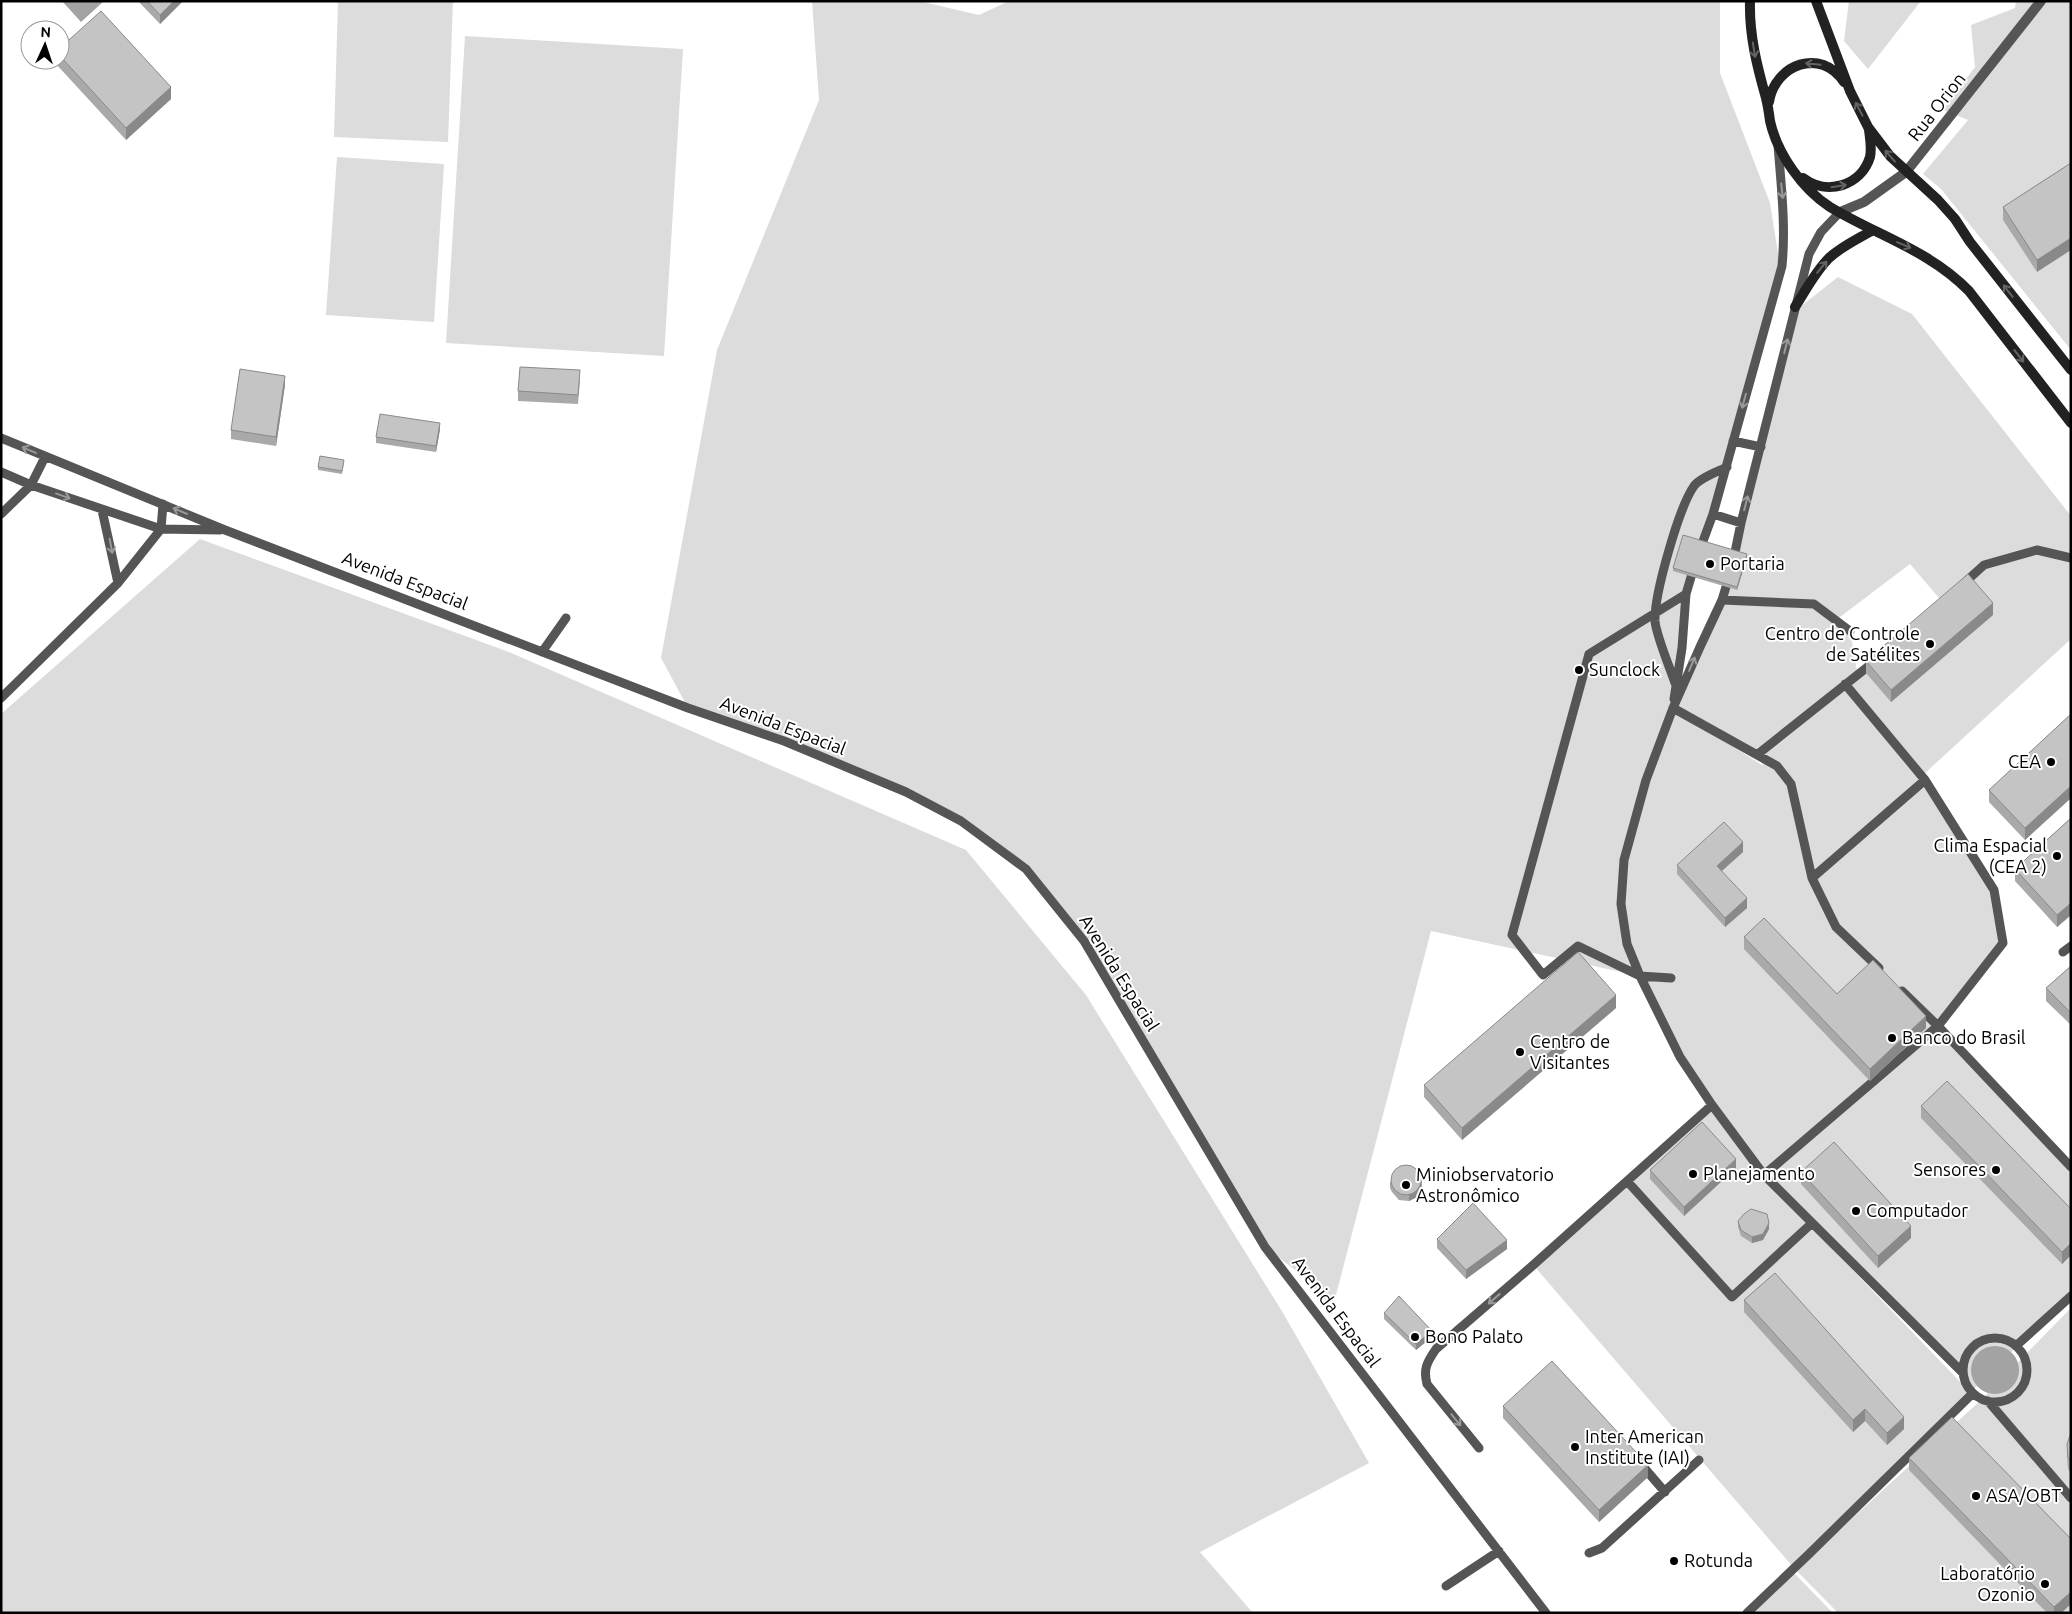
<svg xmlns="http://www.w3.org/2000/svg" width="2072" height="1614" font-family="Ubuntu,sans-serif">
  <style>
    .green { fill: #dcdcdc; fill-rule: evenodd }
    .water { fill: #a3a3a3 }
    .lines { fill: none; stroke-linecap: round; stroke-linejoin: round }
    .service { stroke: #555; stroke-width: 9 }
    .minor { stroke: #555; stroke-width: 10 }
    .secondary { stroke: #222; stroke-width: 10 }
    .wall { fill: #a9a9a9 }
    .shaded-wall { fill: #898989 }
    .building { fill: #c4c4c4; stroke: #898989 }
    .oneway { stroke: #646464 }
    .oneway2 { stroke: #999 }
    .poi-dot { fill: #000; stroke: #fff; stroke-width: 2 }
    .labels { text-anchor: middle; stroke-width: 4; stroke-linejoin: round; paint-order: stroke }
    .street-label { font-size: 18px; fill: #000; stroke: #fff }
    .poi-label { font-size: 18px; fill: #000; stroke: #fff; text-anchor: start }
  </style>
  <rect width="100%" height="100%" fill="#fff"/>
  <path class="green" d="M338,1H453L448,142L334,137Z
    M812,1H919L979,15L1009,1H1720V73L1770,203L1780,266L1686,594L1673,706L1722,600L1796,310L1838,277L1912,314L2071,516V553L2042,550L2071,558V639L1826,864L1925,780L1994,890L2003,943L1938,1031L2071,1172V1293L1974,1389L1765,1175L1712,1105L1640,976L1431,931L1331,1314L1307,1279L1265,1247L1084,941L1026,869L961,821L906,792L688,708L661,658L717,350L819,100ZM1910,564L1939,598L1976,571L1857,671L1850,631L1836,620ZM1682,714L1758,754L1763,765H1762Z
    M1849,1H1921L1868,69L1844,41Z
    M2016,1H2071V350L1941,189L1923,174L1968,120L1943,110L1975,67L1971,25L2015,8Z
    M465,36L683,49L664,356L446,343Z
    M337,157L444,164L434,322L326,315Z
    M200,539L509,652L966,850L1086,995L1283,1313L1369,1463L1200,1552L1253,1613H1V714Z
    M1712,1108L1763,1177L1971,1393L1793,1567L1535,1267Z
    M2071,1308V1613H1838L1796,1570L1981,1400Z
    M1792,1571L1833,1613H1747Z"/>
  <path class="water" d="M62,1H104L81,22Z
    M1971 1370a24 24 0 1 1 48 0a24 24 0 1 1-48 0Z"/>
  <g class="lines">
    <path class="service" d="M1,438L225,530L688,708L784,741L906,792L961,821L1026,869L1084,941L1265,1247L1546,1613
      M1733,441L1761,447
      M1,472L31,485L161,529L220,530
      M102,510L118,583
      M1,514L31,485L45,457
      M1713,514L1741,523
      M1699,552L1713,514L1782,266C1786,225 1781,185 1778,145
      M1733,562L1741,523L1809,254L1821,232L1840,212
      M1729,577L1722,600L1700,647L1673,708L1646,780L1624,860L1621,904L1627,944L1640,976L1680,1057L1712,1105L1764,1175L1963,1373
      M1962,585L1984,565L2037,550L2071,558
      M1722,600L1814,604L1850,631
      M542,652L566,618
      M1675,683C1670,668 1656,635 1655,621C1654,595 1679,507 1694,486C1700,478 1717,472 1727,467
      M1,698L118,583L161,529L163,504
      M1674,699L1682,648L1686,594L1694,567
      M1673,708L1777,766L1791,784L1812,878L1836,927L1879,968
      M1758,754L1875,661
      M1812,878L1925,780
      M2063,952L2071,946
      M1671,978L1640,976L1578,946L1543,975L1512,935L1589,654L1686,594
      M1902,991L1938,1026L2071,1167
      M1764,1175L1938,1026L2003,943L1994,890L1925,780L1845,684
      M1627,1181L1732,1297L1811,1224
      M1963 1370a32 32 0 1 1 64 0a32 32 0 1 1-64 0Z
      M2017,1345L2071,1296
      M1988,1401L2071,1498
      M1479,1448L1427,1384C1423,1369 1427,1362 1436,1349L1531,1267L1712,1105
      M1640,1463L1665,1492
      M1589,1553L1602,1548L1699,1460
      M1446,1586L1499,1551
      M1747,1613L1809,1554L1973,1393"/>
    <path class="minor" d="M1840,212L1864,202L1906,172L2041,1"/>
    <path class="secondary" d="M1750,1C1749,35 1757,66 1766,98C1768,106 1769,113 1770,121C1777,153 1802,189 1830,207C1878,236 1929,250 1969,291L2071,423
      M1816,1L1850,91L1868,127L1890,156L1938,200L1955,219L1970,242L2071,370
      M1769,102C1775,64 1821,47 1844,82
      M1803,178C1827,196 1861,186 1870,157C1872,148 1870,138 1869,130
      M1795,307C1806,290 1815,272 1829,258C1842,246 1858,239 1873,230"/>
  </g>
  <path class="wall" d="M138,1H183L160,24Z
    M60,48L171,99L126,140L56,64V60H60Z
    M2071,163L2037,272L2003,220V207Z
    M580,380L578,404L518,401V391Z
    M285,385L276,446L231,439V430Z
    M440,429L436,452L376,443V437Z
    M344,463L342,474L318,470V467Z
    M1747,557L1737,590L1673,571V568Z
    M1993,615L1891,702L1866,673V661Z
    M2071,714V798L2025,840L1989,802V790Z
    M2071,818V915L2057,927L2015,881V869Z
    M1743,852L1722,871L1747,908L1725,927L1677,874V865Z
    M1744,937L1837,994L1926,1028L1870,1081L1744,949Z
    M2071,966V1025L2046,1001V988Z
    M1616,1008L1462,1140L1424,1097V1085Z
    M1921,1106L2071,1209V1255L2062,1264L1921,1118Z
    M1736,1168L1684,1216L1650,1179V1170Z
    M1801,1172L1911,1238L1878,1268L1801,1184Z
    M1390,1182H1422L1421,1192L1417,1197L1409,1201L1399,1200L1392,1192L1390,1188Z
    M1738,1221L1769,1229L1763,1240L1752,1243L1741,1236L1738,1227Z
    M1437,1239L1507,1249L1466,1279L1437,1248Z
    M1744,1300L1904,1429L1887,1445L1865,1421L1853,1432L1744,1312Z
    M1384,1313L1432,1337L1416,1350L1384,1319Z
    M1503,1406L1648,1477L1599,1522L1503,1418Z
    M2071,1433V1473L2068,1469L2067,1456V1444Z
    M1909,1458L2071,1539V1604L2061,1613H2047L1909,1470Z"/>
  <path class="shaded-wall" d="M174,1H183L160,24V15Z
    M171,87V99L126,140V128Z
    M2071,238V250L2037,272V260Z
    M285,376V385L276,446V437Z
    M440,423V429L436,452V446Z
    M1747,554V557L1737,590V587Z
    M1993,603V615L1891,702V690Z
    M2071,786V798L2025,840V828Z
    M1743,842V852L1717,875V866Z
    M1747,898V908L1725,927V918Z
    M2071,903V915L2057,927V915Z
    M1616,995V1008L1462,1140V1128Z
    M1926,1016V1028L1870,1081V1069Z
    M1736,1159V1168L1684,1216V1207Z
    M1422,1176L1421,1192L1417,1197L1409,1201V1195Z
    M1769,1223V1229L1763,1240L1752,1243V1237Z
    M1911,1226V1238L1878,1268V1256Z
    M1507,1240V1249L1466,1279V1270Z
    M2071,1243V1255L2062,1264V1252Z
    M1432,1331V1337L1416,1350V1344Z
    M1865,1409V1421L1853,1432V1420Z
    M1904,1417V1429L1887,1445V1433Z
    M1648,1465V1477L1599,1522V1510Z
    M2071,1592V1604L2061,1613H2054V1607Z"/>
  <path class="building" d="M147,1H174L160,15Z
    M101,11L171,87L126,128L60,56V48Z
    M2071,163V238L2037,260L2003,207Z
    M520,367L580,370L578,395L518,391Z
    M240,369L285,376L276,437L231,430Z
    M380,414L440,423L436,446L376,437Z
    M320,456L344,460L342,471L318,467Z
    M1683,535L1747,554L1737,587L1673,568Z
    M1968,574L1993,603L1891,690L1866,661Z
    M2071,714V786L2025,828L1989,790Z
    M2071,818V903L2057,915L2015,869Z
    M1724,822L1743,842L1717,866L1747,898L1725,918L1677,865Z
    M1764,918L1837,994L1873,960L1926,1016L1870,1069L1744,937Z
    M1578,952L1616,995L1462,1128L1424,1085Z
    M2071,966V1013L2046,988Z
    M1947,1081L2071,1209V1243L2062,1252L1921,1106Z
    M1702,1122L1736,1159L1684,1207L1650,1170Z
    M1834,1142L1911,1226L1878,1256L1801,1172Z
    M1391 1180a15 15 0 1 1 30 0a15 15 0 1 1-30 0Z
    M1473,1203L1507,1240L1466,1270L1437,1239Z
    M1751,1209L1767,1214L1769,1223L1763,1234L1752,1237L1741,1230L1738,1221L1744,1214Z
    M1775,1273L1904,1417L1887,1433L1865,1409L1853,1420L1744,1300Z
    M1399,1296L1432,1331L1416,1344L1384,1313Z
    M1552,1361L1648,1465L1599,1510L1503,1406Z
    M1952,1417L2071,1539V1592L2054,1607L1909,1458Z
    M2071,1433V1461L2068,1457L2067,1444Z"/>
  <defs><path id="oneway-shaft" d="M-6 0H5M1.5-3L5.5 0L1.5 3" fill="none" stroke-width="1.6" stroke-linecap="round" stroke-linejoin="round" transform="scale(1.25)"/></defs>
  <g class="oneway">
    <use href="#oneway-shaft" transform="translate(1754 50) rotate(81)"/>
    <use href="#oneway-shaft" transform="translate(1813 64) rotate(-174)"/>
    <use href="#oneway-shaft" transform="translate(1859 109) rotate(-118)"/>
    <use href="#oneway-shaft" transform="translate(1890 156) rotate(-131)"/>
    <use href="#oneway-shaft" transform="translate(1839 186) rotate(-9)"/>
    <use href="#oneway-shaft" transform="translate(1904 245) rotate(23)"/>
    <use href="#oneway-shaft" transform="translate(1822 267) rotate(-50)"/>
    <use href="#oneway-shaft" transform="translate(2008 291) rotate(-128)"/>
    <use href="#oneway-shaft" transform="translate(2019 356) rotate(52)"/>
  </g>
  <g class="oneway2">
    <use href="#oneway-shaft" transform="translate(1782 191) rotate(84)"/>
    <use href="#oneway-shaft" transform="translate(1786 346) rotate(-76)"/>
    <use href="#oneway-shaft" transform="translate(1744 401) rotate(105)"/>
    <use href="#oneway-shaft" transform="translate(29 450) rotate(-157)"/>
    <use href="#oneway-shaft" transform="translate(63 496) rotate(20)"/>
    <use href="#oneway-shaft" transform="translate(1746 503) rotate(-76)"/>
    <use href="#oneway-shaft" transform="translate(180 511) rotate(-157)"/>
    <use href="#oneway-shaft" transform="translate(111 546) rotate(79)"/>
    <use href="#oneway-shaft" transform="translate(1692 664) rotate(-67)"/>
    <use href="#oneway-shaft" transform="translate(1494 1299) rotate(139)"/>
    <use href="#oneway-shaft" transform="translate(1456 1420) rotate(51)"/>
  </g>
  <g class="poi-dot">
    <circle cx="1710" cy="564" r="5"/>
    <circle cx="1930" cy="644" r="5"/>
    <circle cx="1579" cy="670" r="5"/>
    <circle cx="2051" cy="762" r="5"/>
    <circle cx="2057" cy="856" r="5"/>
    <circle cx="1892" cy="1038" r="5"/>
    <circle cx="1520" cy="1052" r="5"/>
    <circle cx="1996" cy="1170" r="5"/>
    <circle cx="1693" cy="1174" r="5"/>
    <circle cx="1406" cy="1185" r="5"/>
    <circle cx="1856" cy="1211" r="5"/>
    <circle cx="1415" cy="1337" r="5"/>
    <circle cx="1575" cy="1447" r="5"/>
    <circle cx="1976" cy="1496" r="5"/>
    <circle cx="1674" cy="1561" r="5"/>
    <circle cx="2045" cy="1584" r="5"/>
  </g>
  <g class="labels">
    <g class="street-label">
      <text transform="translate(1937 107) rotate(-52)" y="6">Rua Orion</text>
      <text transform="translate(405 581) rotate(21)" y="6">Avenida Espacial</text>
      <text transform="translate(783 726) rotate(21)" y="6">Avenida Espacial</text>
      <text transform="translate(1119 973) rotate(58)" y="6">Avenida Espacial</text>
      <text transform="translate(1336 1312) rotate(53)" y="6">Avenida Espacial</text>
    </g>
    <g class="poi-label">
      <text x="1720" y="570">Portaria</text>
      <text x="1920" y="640" text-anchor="end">Centro de Controle<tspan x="1920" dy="21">de Satélites</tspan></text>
      <text x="1589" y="676">Sunclock</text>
      <text x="2041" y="768" text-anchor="end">CEA</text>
      <text x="2047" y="852" text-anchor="end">Clima Espacial<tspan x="2047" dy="21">(CEA 2)</tspan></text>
      <text x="1902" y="1044">Banco do Brasil</text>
      <text x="1530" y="1048">Centro de<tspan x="1530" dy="21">Visitantes</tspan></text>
      <text x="1986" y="1176" text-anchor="end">Sensores</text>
      <text x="1703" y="1180">Planejamento</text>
      <text x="1416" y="1181">Miniobservatorio<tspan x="1416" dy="21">Astronômico</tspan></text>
      <text x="1866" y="1217">Computador</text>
      <text x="1425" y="1343">Bono Palato</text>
      <text x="1585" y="1443">Inter American<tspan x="1585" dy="21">Institute (IAI)</tspan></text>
      <text x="1986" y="1502">ASA/OBT</text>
      <text x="1684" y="1567">Rotunda</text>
      <text x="2035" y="1580" text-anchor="end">Laboratório<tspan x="2035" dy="21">Ozonio</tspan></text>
    </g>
  </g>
  <rect width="2072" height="1614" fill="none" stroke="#000000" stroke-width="5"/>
  <g transform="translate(45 45) rotate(3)"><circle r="24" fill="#ffffff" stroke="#999999"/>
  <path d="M0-4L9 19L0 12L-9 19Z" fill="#000000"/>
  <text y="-8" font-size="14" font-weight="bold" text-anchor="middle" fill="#000000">N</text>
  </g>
</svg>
